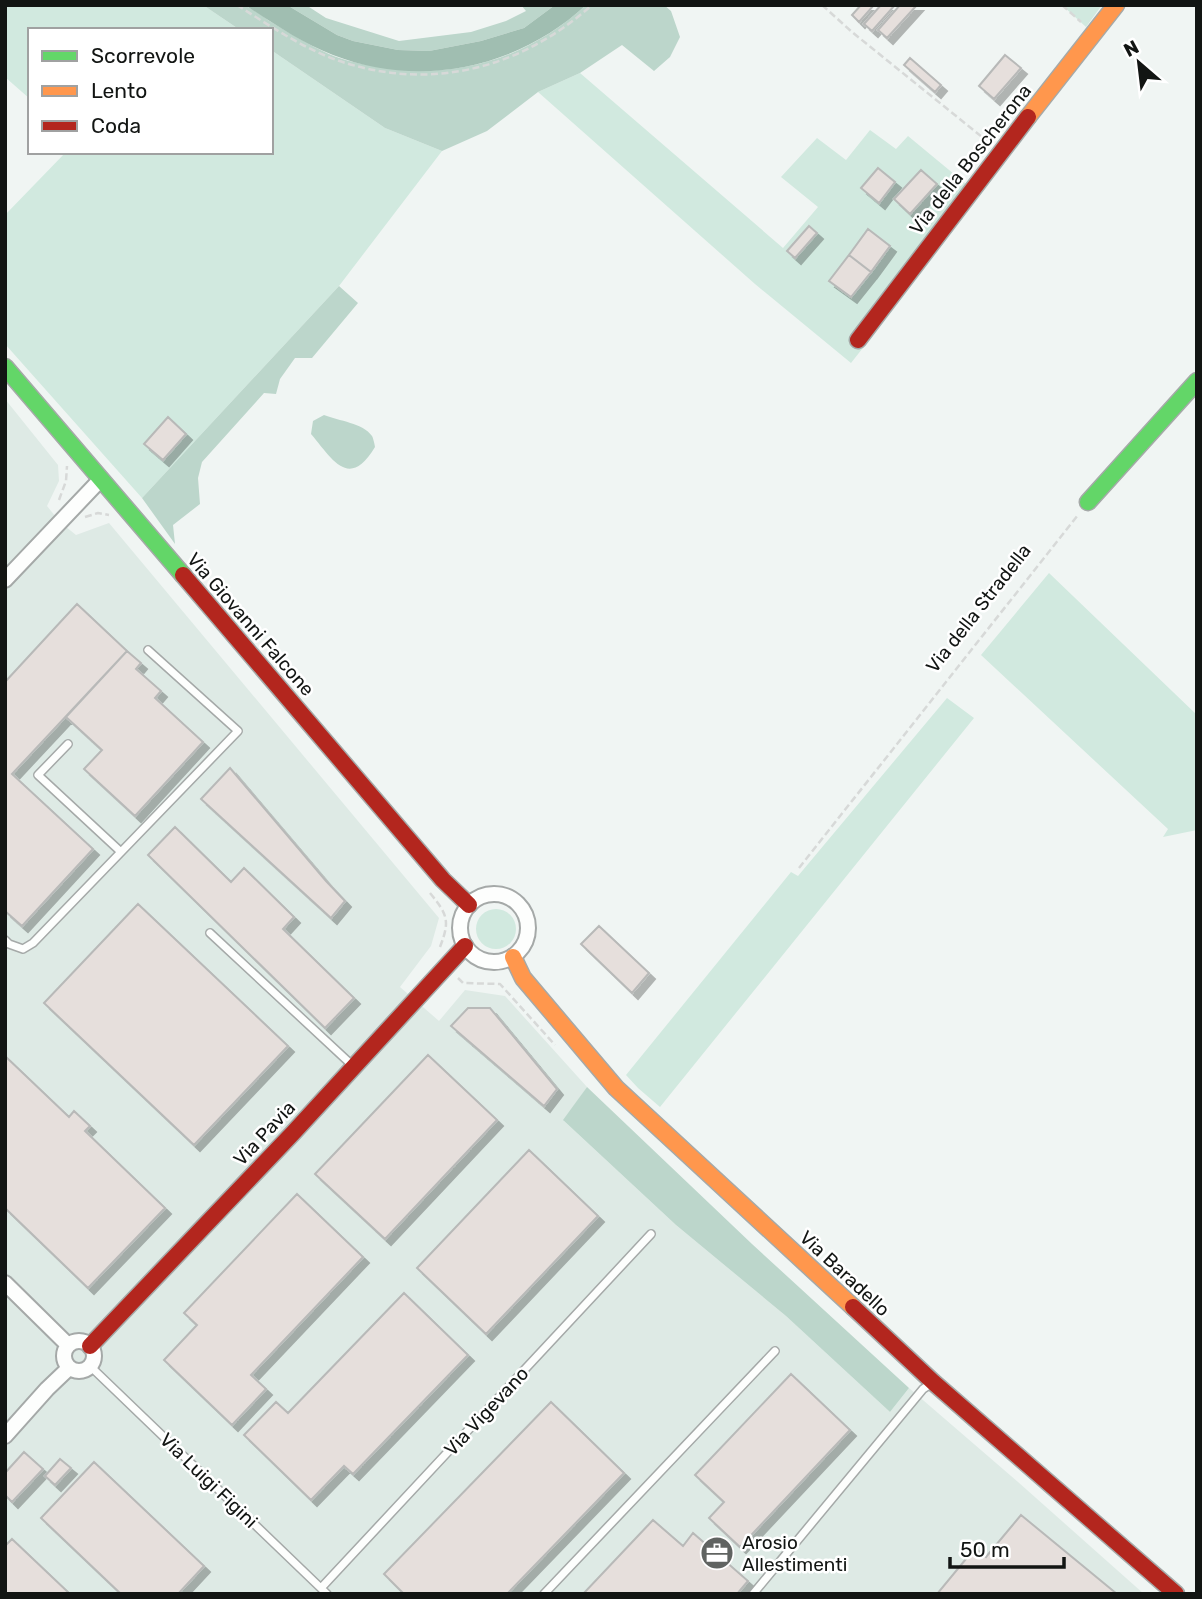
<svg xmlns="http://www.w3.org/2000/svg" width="1202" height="1599" font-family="Rubik,sans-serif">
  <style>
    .built { fill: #deeae5 }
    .green { fill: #d1e9df }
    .forest { fill: #bcd6cb }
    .water { fill: #a0beb1 }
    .building { fill: #e6dfdc; stroke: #b8b9b8; stroke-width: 2; filter: url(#shadow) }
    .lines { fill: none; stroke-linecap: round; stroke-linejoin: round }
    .lane-casing { stroke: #a5a9a8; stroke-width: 10 }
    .street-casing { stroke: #a5a9a8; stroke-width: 18 }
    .fast-casing { stroke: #a5a9a8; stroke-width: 19 }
    .slow-casing { stroke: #a5a9a8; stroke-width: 19 }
    .jam-casing { stroke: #a5a9a8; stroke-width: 19 }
    .path { stroke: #d7d9d8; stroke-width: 2.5; stroke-dasharray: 7 3.5; stroke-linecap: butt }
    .lane { stroke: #fdfefd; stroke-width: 7 }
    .street { stroke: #fdfefd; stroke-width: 14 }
    .fast { stroke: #63d668; stroke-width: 16 }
    .slow { stroke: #ff974d; stroke-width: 16 }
    .jam { stroke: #b3261e; stroke-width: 16 }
    .labels { text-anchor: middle; stroke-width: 5; stroke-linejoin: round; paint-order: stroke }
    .street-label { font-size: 19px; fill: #121513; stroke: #fff }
    .poi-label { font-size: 19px; fill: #121513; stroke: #fff; text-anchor: start }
  </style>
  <defs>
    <filter id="shadow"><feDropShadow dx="6" dy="6" stdDeviation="0" flood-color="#0004"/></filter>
  </defs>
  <rect width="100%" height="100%" fill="#f0f5f3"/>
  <path class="built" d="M5,399L58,465L59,481L47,506L60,522L76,535L109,523L439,918L431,946L400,987L439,1021L465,990L505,996L587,1087L564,1121L676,1225L786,1316L890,1412L909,1388L1018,1482L1144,1594H5Z"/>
  <path class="green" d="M5,5H203L240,30H30V99L5,77Z
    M1062,5H1102L1086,27Z
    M271,50L385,128L442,151L339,286L142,498L5,344V215L66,152H271Z
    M580,73L783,248L818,207L781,177L817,138L846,160L870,130L896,149L908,136L966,184L866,344L851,363L755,284L538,92Z
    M1049,573L1197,715V830L1163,837L1168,829L981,655Z
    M947,698L974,718L660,1107L638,1088L626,1075L791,872L798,876Z
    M476 929a20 20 0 1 1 40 0a20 20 0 1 1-40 0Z"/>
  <path class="forest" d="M203,5C214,5 236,2 245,6C255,9 264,18 273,23C291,34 309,45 329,54C345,61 362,64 380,67C458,80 528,58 586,5H664L671,11L680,37L670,57L654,71L622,45L580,73L538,92L487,131L442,151L385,128L271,50V30H240Z
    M287,5H306L326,18L399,41L471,32L506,21L526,11L521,5H555L524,28L481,41L429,51L398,50L353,41L337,35Z
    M339,286L358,303L312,358H295L280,379L276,394L264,393L202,462L198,478L200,504L173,525L175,544L142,498Z
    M324,415C339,421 363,423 372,436C373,437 375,446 375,447C349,490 333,460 311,434L313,421Z
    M587,1087L752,1244L909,1388L890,1412L786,1316L676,1225L563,1120Z"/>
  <path class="water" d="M245,5H287L337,35L353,41L398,50L429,51L481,41L524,28L555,5H586C518,68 421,89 333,55C301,43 273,23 245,5Z"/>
  <path class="building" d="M861,5H874L859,22L852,15Z
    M881,5H895L872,31L864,24Z
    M900,5H917L887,38L878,30Z
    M1005,55L1021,68L994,99L979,86Z
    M910,58L941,85L935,92L904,65Z
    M878,168L895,182L879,203L861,188Z
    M921,170L937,184L910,214L894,199Z
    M809,226L817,233L795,258L787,251Z
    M868,229L890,246L871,272L849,255Z
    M849,255L871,272L851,297L829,281Z
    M168,417L186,434L163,460L144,444Z
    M77,604L127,651L12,774L93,849L22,926L5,911V682Z
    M127,651L141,663L136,669L161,691L155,698L203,742L135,816L84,769L102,750L66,717Z
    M230,768L326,881L345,901L331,918L201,799Z
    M175,827L231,882L244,868L294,917L283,929L354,998L325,1028L148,855Z
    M138,904L288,1046L194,1145L44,1003Z
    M599,926L649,973L632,993L581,944Z
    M468,1008H490L557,1089L544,1106L451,1026Z
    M428,1055L497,1120L385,1239L315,1174Z
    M5,1056L69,1117L74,1111L90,1126L85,1131L165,1208L88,1288L5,1208Z
    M529,1150L598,1216L486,1334L417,1268Z
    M297,1194L363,1257L251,1375L266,1389L232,1425L164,1360L197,1325L184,1313Z
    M404,1293L468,1355L353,1474L344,1466L311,1500L244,1435L276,1402L288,1413Z
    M791,1374L850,1430L740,1547L709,1518L724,1502L695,1475Z
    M551,1402L624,1473L507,1594H404L384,1574Z
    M24,1452L43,1469L12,1502L5,1495V1473Z
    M60,1459L71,1468L55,1485L45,1476Z
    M94,1462L204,1566L178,1594H121L41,1518Z
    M1021,1515L1117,1594H937L975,1548L986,1557Z
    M653,1520L683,1546L693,1533L748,1581L737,1594H583Z
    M12,1539L70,1594H5V1546Z"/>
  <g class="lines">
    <defs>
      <path id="lane" d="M68,744L38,775L121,852
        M210,933L353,1066
        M5,940L9,944L23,949L33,943L238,731L148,650
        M90,1366L327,1594
        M321,1588L651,1234
        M544,1594L775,1351
        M753,1594L923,1389L932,1383"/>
      <path id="street" d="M5,580L101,479
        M460 928a34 34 0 1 1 68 0a34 34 0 1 1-68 0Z
        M5,1283L68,1345
        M64 1356a15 15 0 1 1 30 0a15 15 0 1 1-30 0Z
        M5,1436L47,1389L69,1368"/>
      <path id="fast" d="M5,367L183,575
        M1088,502L1197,381"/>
      <path id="slow" d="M1028,117L1116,5
        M513,957L523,978L616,1088L853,1307"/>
      <path id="jam" d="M858,340L1028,117
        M183,575L443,880L469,905
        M853,1307L933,1382L1176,1594
        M90,1346L293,1133L465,946"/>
    </defs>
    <use href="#lane" class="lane-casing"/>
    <use href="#street" class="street-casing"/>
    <use href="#fast" class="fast-casing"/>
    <use href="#slow" class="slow-casing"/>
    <use href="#jam" class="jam-casing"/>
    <path class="path" d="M237,5C267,24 298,45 331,58C425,93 518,71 592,5
      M822,5L852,32L987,141
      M1062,5L1081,22
      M59,500L66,481L67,466
      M85,517L98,513L109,515
      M799,868L1078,515
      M430,893C448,915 450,921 440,947
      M458,978L463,983L500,984L555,1045"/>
    <use href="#lane" class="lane"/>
    <use href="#street" class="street"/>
    <use href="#fast" class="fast"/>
    <use href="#slow" class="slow"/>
    <use href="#jam" class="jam"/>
  </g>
  <defs>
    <symbol id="office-disc" viewBox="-11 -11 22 22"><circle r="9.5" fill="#606361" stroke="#fff"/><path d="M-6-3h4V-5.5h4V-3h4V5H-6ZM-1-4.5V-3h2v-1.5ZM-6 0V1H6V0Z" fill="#fff"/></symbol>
  </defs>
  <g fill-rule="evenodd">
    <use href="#office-disc" x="698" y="1534" width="38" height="38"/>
  </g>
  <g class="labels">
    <g class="street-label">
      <text transform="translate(970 159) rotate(-52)" y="7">Via della Boscherona</text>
      <text transform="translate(978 608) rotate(-52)" y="7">Via della Stradella</text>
      <text transform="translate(251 624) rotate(49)" y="7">Via Giovanni Falcone</text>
      <text transform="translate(264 1133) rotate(-47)" y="7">Via Pavia</text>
      <text transform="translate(845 1273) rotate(43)" y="7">Via Baradello</text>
      <text transform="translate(486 1411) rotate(-47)" y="7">Via Vigevano</text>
      <text transform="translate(209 1480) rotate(44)" y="7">Via Luigi Figini</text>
    </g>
    <g class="poi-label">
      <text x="742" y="1549">Arosio<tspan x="742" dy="22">Allestimenti</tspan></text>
    </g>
  </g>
  <rect width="1202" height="1599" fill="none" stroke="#121513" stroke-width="14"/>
  <rect x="28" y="28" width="245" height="126" fill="#ffffff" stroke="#a0a1a1" stroke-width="2"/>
  <rect x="42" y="51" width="35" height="10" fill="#63d668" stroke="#a0a1a1" stroke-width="2"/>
  <text x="91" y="63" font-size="21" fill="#121513">Scorrevole</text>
  <rect x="42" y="86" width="35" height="10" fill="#ff974d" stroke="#a0a1a1" stroke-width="2"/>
  <text x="91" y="98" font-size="21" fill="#121513">Lento</text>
  <rect x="42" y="121" width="35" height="10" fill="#b3261e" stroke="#a0a1a1" stroke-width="2"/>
  <text x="91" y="133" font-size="21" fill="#121513">Coda</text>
  <g transform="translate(1139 63) rotate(332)" stroke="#ffffff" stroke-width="5" paint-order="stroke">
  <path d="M0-5L12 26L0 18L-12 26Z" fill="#121513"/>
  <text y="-10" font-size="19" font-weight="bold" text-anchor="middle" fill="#121513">N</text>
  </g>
  <path d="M950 1557v10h114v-10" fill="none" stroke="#121513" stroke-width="3.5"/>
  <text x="960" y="1557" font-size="21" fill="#121513" stroke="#ffffff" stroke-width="5" paint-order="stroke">50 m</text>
</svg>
